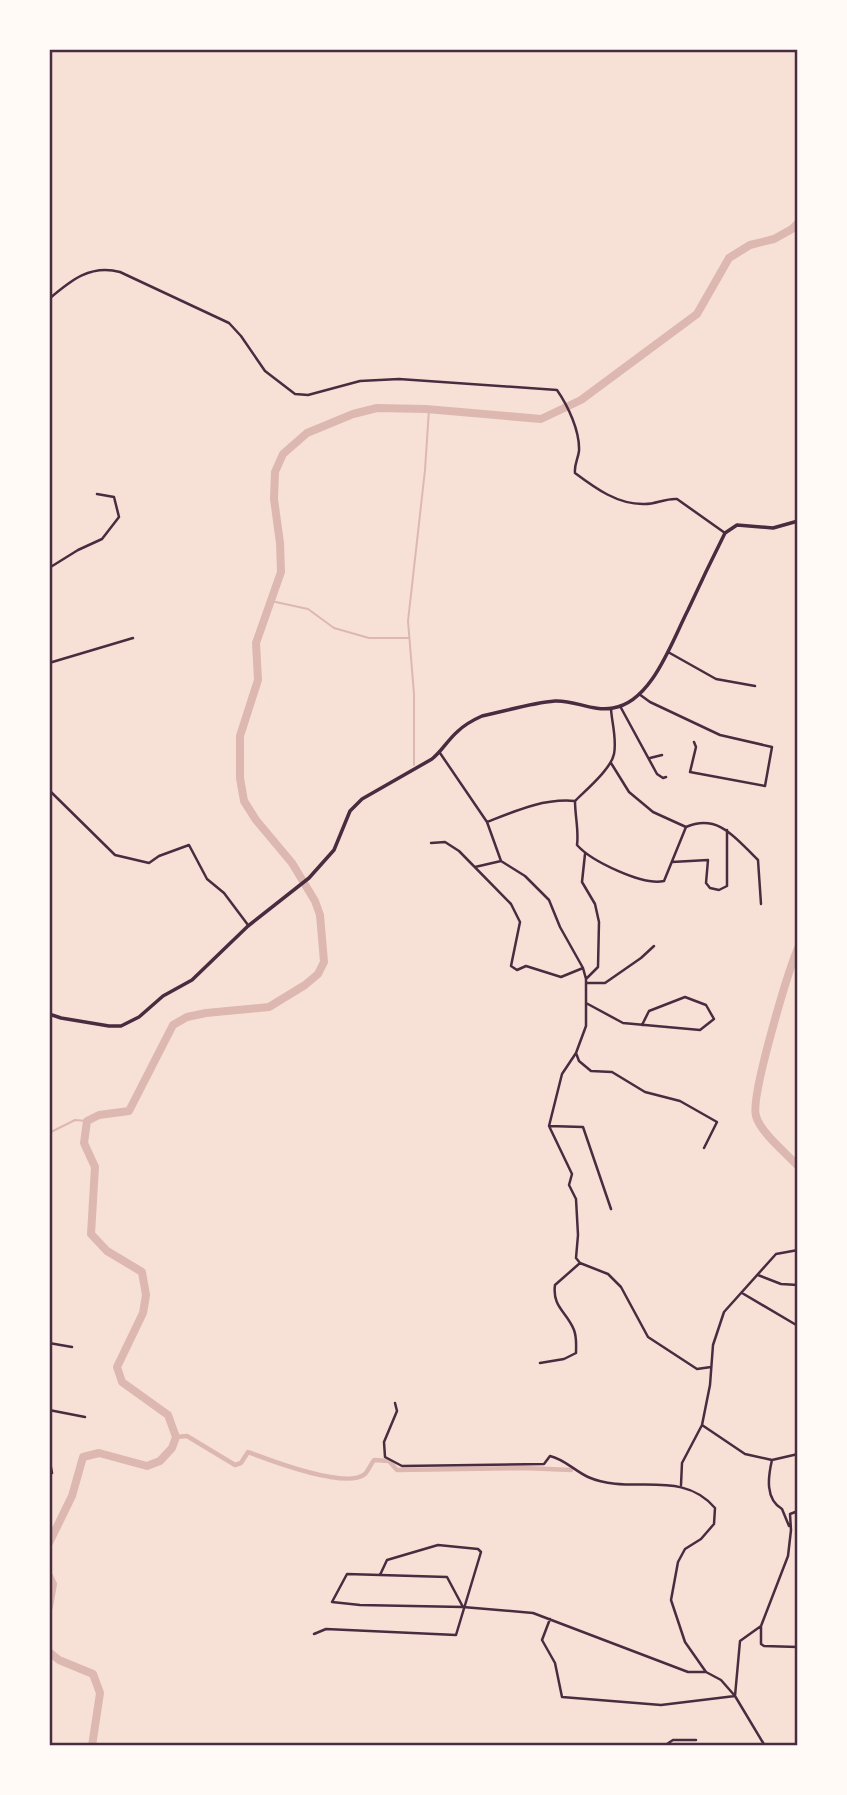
<svg xmlns="http://www.w3.org/2000/svg" width="847" height="1795" font-family="Ubuntu,sans-serif">
  <style>
    .lines { fill: none; stroke-linecap: round; stroke-linejoin: round }
    .stream { stroke: #dcb8b0; stroke-width: 2 }
    .canal { stroke: #dcb8b0; stroke-width: 4.5 }
    .river { stroke: #dcb8b0; stroke-width: 8 }
    .minor { stroke: #4a2c40; stroke-width: 2.5 }
    .tertiary { stroke: #4a2c40; stroke-width: 3.5 }
    .neatline { fill: none; stroke: #4a2c40; stroke-width: 2.5 }
  </style>
  <rect width="100%" height="100%" fill="#f7e1d7"/>
  <g class="lines">
    <path class="stream" d="M271,601L308,609L334,628L369,638H409
      M414,765V694L408,621L425,470L429,409
      M49,1133L75,1120L87,1121"/>
    <path class="canal" d="M176,1437L187,1436L235,1465L241,1463L248,1452C269,1460 346,1490 365,1474C368,1471 371,1464 374,1460L389,1461L397,1470L524,1468L571,1470"/>
    <path class="river" d="M798,948C788,972 750,1097 756,1116C760,1132 787,1154 798,1166
      M49,1543L72,1496L83,1457L99,1453L147,1466L160,1461L172,1448L176,1437L168,1415L122,1382L117,1367L143,1313L146,1295L142,1272L107,1251L91,1234L95,1167L84,1143L87,1121L99,1115L129,1111L173,1025L187,1017L206,1013L269,1007L305,985L318,974L324,962L320,915L315,901L292,863L256,820L244,801L240,778V736L258,680L256,643L281,572L280,543L274,499L275,472L283,454L307,433L353,414L377,408L426,409L541,419L581,400L697,314L729,258L750,245L774,239L792,229L798,223
      M49,1576L53,1584L49,1607
      M49,1652L59,1660L93,1674L100,1693L92,1746"/>
    <path class="minor" d="M49,299C71,280 91,264 120,272L229,323L241,336L265,371L295,394L308,395L360,381L399,379L557,390C568,406 580,431 579,451C578,459 574,465 575,473C595,488 618,505 645,504C656,504 666,498 677,499L725,533
      M49,568L78,550L102,539L119,517L114,497L97,494
      M668,652L716,679L755,686
      M49,663L133,638
      M639,694L650,702L720,735L772,747L765,786L690,772L696,747L694,742
      M620,706L657,774L663,778L666,777
      M440,753L487,822L501,861
      M650,758L662,755
      M611,763L629,792L653,812L686,827L664,881C643,886 591,861 577,845C579,831 575,816 575,801C586,790 611,769 614,754C617,739 612,724 611,709
      M49,790L115,855L149,863L159,856L189,845L207,879L224,893L248,925
      M487,822C515,811 544,798 575,801
      M686,827C719,813 736,839 758,860L761,904
      M431,843L445,842L459,851L511,904L520,922L511,966L517,970L526,966L561,977L583,968L586,979V1026L576,1053L562,1074L549,1126L572,1174L569,1185L576,1199L578,1235L576,1258L580,1263L608,1274L621,1287L648,1337L697,1369L711,1367
      M585,854L582,882L595,904L599,922L598,967L587,978
      M672,862L708,860L706,883L710,888L719,890L727,886V830
      M475,867L501,861L525,876L549,900L560,927L583,968
      M586,983H605L641,958L654,946
      M586,1003L623,1023L700,1030L714,1019L706,1005L685,997L649,1011L642,1025
      M576,1053L579,1061L591,1071L612,1072L645,1092L680,1101L717,1122L704,1148
      M549,1126L583,1127L611,1209
      M758,1275L781,1284L798,1285
      M742,1293L798,1326
      M49,1343L72,1347
      M540,1363L564,1359L576,1353C576,1345 577,1338 574,1330C567,1312 552,1307 555,1285L580,1263
      M395,1403L397,1411L384,1442L385,1457L402,1466L544,1464L550,1456C564,1459 575,1471 588,1477C631,1496 681,1468 715,1508L714,1524L701,1539L685,1549L678,1562L671,1600L685,1642L706,1672L721,1680L735,1696L765,1746
      M49,1410L85,1417
      M702,1425L745,1454L772,1460L798,1454
      M49,1457L52,1473
      M772,1460C768,1477 765,1499 782,1509L789,1526
      M681,1485L682,1463L702,1425L710,1385L713,1345L724,1312L776,1254L798,1250
      M463,1607L447,1577L347,1574L332,1602L360,1605L463,1607L533,1613L688,1672H706
      M550,1619L542,1640L555,1663L562,1697L661,1705L735,1696L740,1641L761,1626L788,1556L791,1530L790,1514L798,1511
      M761,1626V1644L764,1646L798,1647
      M314,1634L326,1629L456,1635L481,1552L478,1549L438,1545L387,1560L380,1575
      M664,1746L673,1740H696"/>
    <path class="tertiary" d="M49,1014L61,1018L109,1026H121L139,1017L163,996L192,980L248,926L309,878L334,850L350,811L362,799L432,759C442,751 447,741 457,732C464,725 473,720 482,716C506,711 531,703 555,701C575,700 593,712 613,708C652,702 672,641 688,610C700,584 712,559 725,533L737,525L773,528L798,521"/>
  </g>
  <rect width="847" height="1795" fill="none" stroke="#fffaf5" stroke-width="102"/>
  <rect x="51" y="51" width="745" height="1693" class="neatline"/>
</svg>
